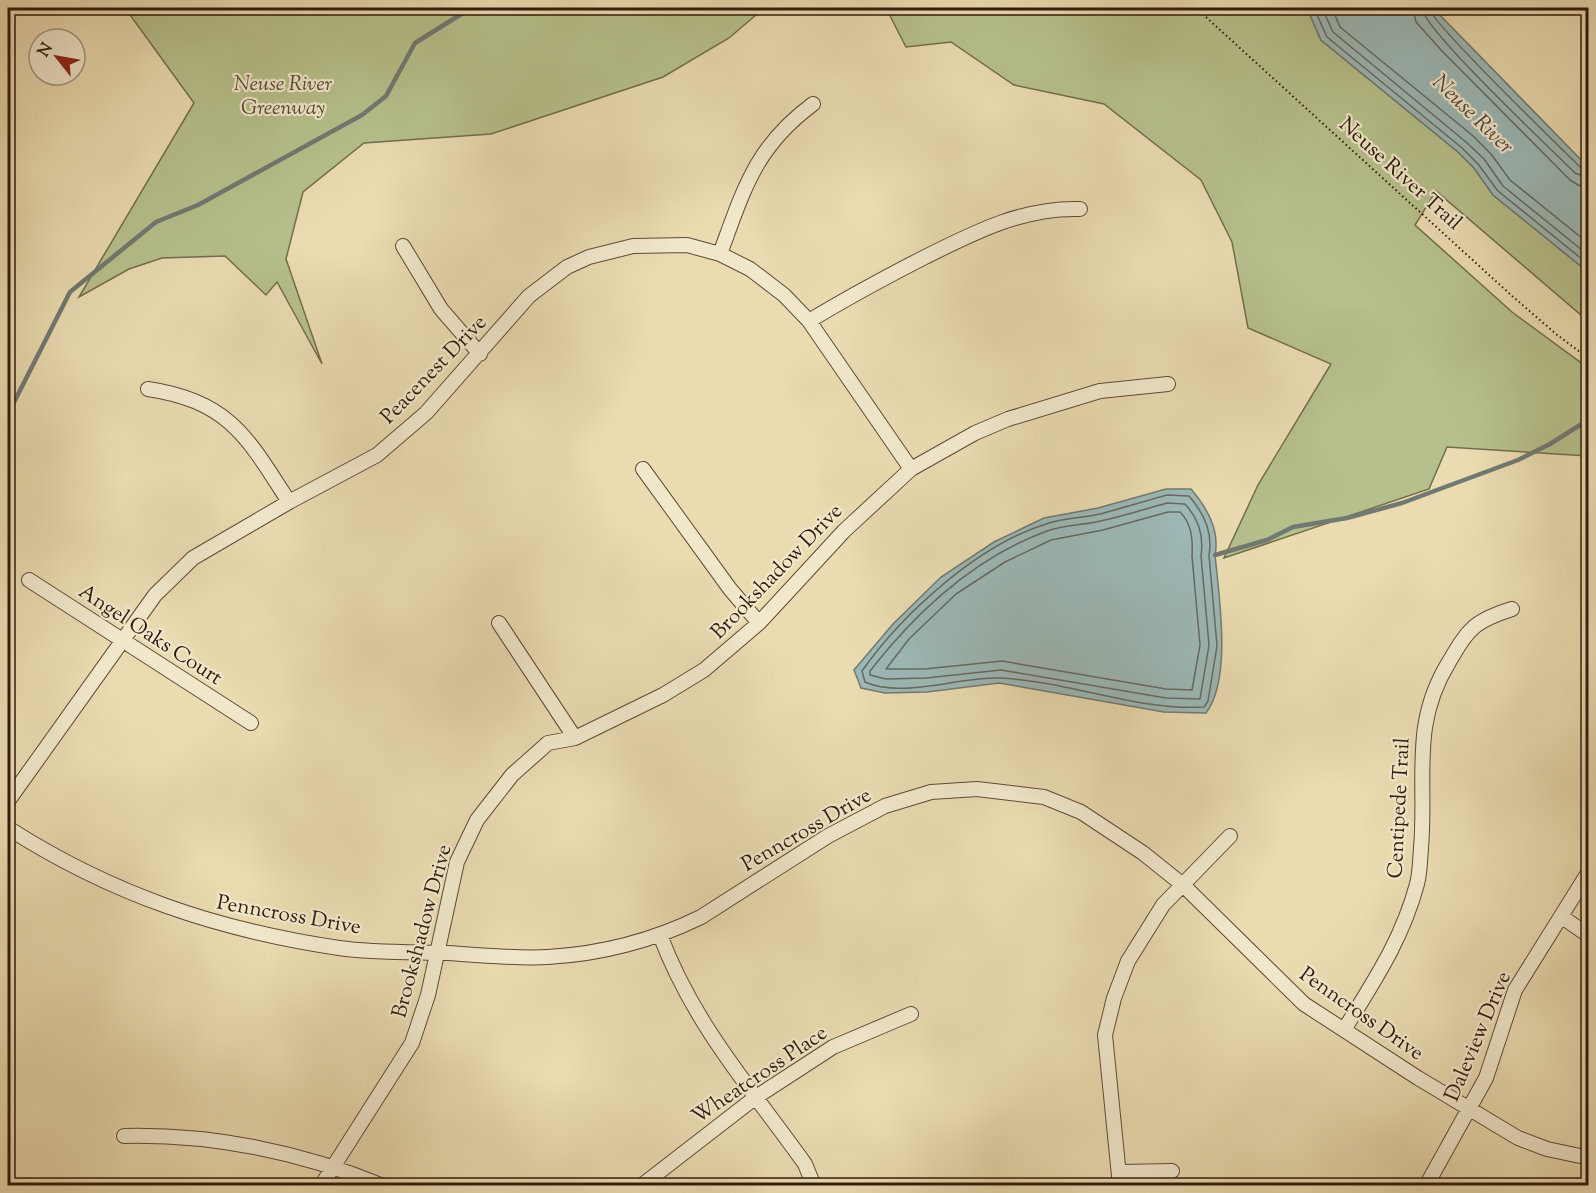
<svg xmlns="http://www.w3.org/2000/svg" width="1596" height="1193" font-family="'Sorts Mill Goudy',serif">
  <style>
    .green { fill: #b6c08c; stroke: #736d4c; stroke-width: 1.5 }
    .water { fill: #9cb8b6; stroke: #717972; stroke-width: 1.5 }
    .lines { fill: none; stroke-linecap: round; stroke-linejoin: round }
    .shore { stroke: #666962; stroke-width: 1.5 }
    .stream { stroke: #717972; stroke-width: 4.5 }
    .street-casing { stroke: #5e4a36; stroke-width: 16 }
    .path { stroke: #301a0d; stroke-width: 2; stroke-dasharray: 1.5 3; stroke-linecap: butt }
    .street { stroke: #f1e8cc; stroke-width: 14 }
    .labels { text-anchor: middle; stroke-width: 4.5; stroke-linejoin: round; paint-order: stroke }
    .park-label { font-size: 21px; font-style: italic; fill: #584c33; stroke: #f1e8cc }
    .street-label { font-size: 21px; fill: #301a0d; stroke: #f1e8cc }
    .water-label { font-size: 22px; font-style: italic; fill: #504940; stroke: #f1e8cc }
  </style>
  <rect width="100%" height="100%" fill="#eadbb1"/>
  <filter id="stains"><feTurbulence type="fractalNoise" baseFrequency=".00333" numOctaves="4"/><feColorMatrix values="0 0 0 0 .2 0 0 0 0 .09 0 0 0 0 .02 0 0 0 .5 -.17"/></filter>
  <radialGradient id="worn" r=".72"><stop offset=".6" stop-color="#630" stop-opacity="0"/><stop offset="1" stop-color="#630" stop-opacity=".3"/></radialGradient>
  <path class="green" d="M125,8H764L729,38L663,77L491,134L364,143L303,192L286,259L322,364L277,282L266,295L225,256L162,258L129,269L79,297L194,103Z
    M886,8H1307L1321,40L1458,152L1474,168L1493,195L1588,272V321L1436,191L1415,225L1512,312L1588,368V456L1447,447L1429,489L1224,558L1258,485L1331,364L1248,328L1232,242L1201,180L1104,104L1014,85L951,42L906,47Z"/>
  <path class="water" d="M1307,8H1433L1588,167V272L1493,195L1474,168L1458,152L1321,40Z
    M1166,489H1191C1207,508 1220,530 1215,555C1219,596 1232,679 1206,713L1164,712L999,683L927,692L885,693L861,688L854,670L893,624L941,577L994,542L1044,518L1098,508Z"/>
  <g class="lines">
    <path class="shore" d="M1314,8L1327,37L1462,148L1478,164L1498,191L1588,264
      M1322,8L1333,32L1466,142L1484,159L1503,186L1588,255
      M1332,8L1340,27L1472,135L1491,154L1510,180L1588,243
      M1413,8L1416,22L1442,51L1570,180L1578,185L1588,187
      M1422,8C1423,29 1552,150 1575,173L1588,178
      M1429,8C1431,23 1560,147 1581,168L1588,171
      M1167,495L1189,496C1204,513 1213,533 1209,555L1217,646L1208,701L1204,707C1136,711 1068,681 1000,678C960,676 903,699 865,682L862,671C903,613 978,545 1046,524C1063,518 1083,518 1100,514C1123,508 1145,501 1167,495Z
      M1167,503L1185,504C1199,519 1204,536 1201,556L1209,645L1200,699L1166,698L1001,670L926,678L886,679L870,675V671C916,612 976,557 1047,531C1064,525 1084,525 1101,521C1123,516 1145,509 1167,503Z
      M1168,512H1180C1192,524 1193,540 1192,556L1200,645L1192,690L1166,689L1002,661L925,669H886L909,639L956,594L1005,562L1051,540L1103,530Z"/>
    <path class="stream" d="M8,414L70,292L156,222L198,205L362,115L386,96L415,43L471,8
      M1215,555L1267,540L1293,527L1347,518L1402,503L1518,460L1550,444L1588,420"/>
    <defs>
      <path id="street" d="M403,246L441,309L480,354
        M720,254C744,189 755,147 813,104
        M809,321C847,298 886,277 925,257C975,232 1024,207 1080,209
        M148,389C229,401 248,438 289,502
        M643,469L730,589L759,623
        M29,580L251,723
        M499,623L575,738
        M8,801L155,595L193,558L289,502L377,455L426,413L529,296L567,267L589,257L633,246L687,245L720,254L750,269L784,295L809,321L911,469
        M8,828C111,894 217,930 339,948C374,953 412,952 448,953C481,955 515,959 548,957C600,954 654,940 701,917L828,836L885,806L931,792L977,789L1044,797L1081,812L1143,853L1183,885L1304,1004L1418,1078L1518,1138L1547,1149L1580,1156
        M1562,917L1588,935
        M660,935C694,1025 750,1087 805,1164L814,1186
        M1344,1030C1374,981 1402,940 1417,884C1420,873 1420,860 1421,848C1427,779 1410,725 1449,662C1469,628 1474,621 1512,609
        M124,1136C212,1134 302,1152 383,1186
        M1121,1172L1172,1171
        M321,1186L412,1043L428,995L457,862L477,820L512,775L548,743L575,738L663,695L704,670L759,623L844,531L911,469L975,433L1008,419L1100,391L1168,384
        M641,1186L756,1097L833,1047L911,1014
        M1120,1186L1105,1035L1114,998L1128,961L1163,905L1230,836
        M1426,1186L1486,1078L1515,990L1588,873"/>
    </defs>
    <use href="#street" class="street-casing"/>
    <path class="path" d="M1196,8L1511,295L1556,334L1588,358"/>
    <use href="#street" class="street"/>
  </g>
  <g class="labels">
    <g class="park-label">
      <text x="283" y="90">Neuse River<tspan x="283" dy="24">Greenway</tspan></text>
    </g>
    <g class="street-label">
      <text transform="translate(1401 173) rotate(42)" y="7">Neuse River Trail</text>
      <text transform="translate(433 369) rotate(-46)" y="7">Peacenest Drive</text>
      <text transform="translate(776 571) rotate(-46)" y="7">Brookshadow Drive</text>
      <text transform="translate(151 634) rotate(33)" y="7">Angel Oaks Court</text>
      <text transform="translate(1398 808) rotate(-87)" y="7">Centipede Trail</text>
      <text transform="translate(806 829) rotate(-30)" y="7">Penncross Drive</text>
      <text transform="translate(289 914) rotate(10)" y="7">Penncross Drive</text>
      <text transform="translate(421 931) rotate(-75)" y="7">Brookshadow Drive</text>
      <text transform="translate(1362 1013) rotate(35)" y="7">Penncross Drive</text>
      <text transform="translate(1477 1036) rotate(-67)" y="7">Daleview Drive</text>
      <text transform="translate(759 1074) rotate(-34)" y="7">Wheatcross Place</text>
    </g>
    <g class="water-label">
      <text transform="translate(1474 113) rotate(44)" y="8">Neuse River</text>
    </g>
  </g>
  <rect width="1596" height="1193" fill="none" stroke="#eadbb1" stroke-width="30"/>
  <rect x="9" y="9" width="1578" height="1175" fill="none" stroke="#301a0d" stroke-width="3"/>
  <rect x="15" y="15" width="1566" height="1163" fill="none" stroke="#301a0d" stroke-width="1.5"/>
  <g transform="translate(57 57) rotate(301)"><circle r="28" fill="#f1e8cc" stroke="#a49680" stroke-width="1.5"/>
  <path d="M0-4.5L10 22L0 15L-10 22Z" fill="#8f2418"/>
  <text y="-9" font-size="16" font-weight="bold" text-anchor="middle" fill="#301a0d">N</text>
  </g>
  <rect width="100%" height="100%" filter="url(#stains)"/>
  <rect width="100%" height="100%" fill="url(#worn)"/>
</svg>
